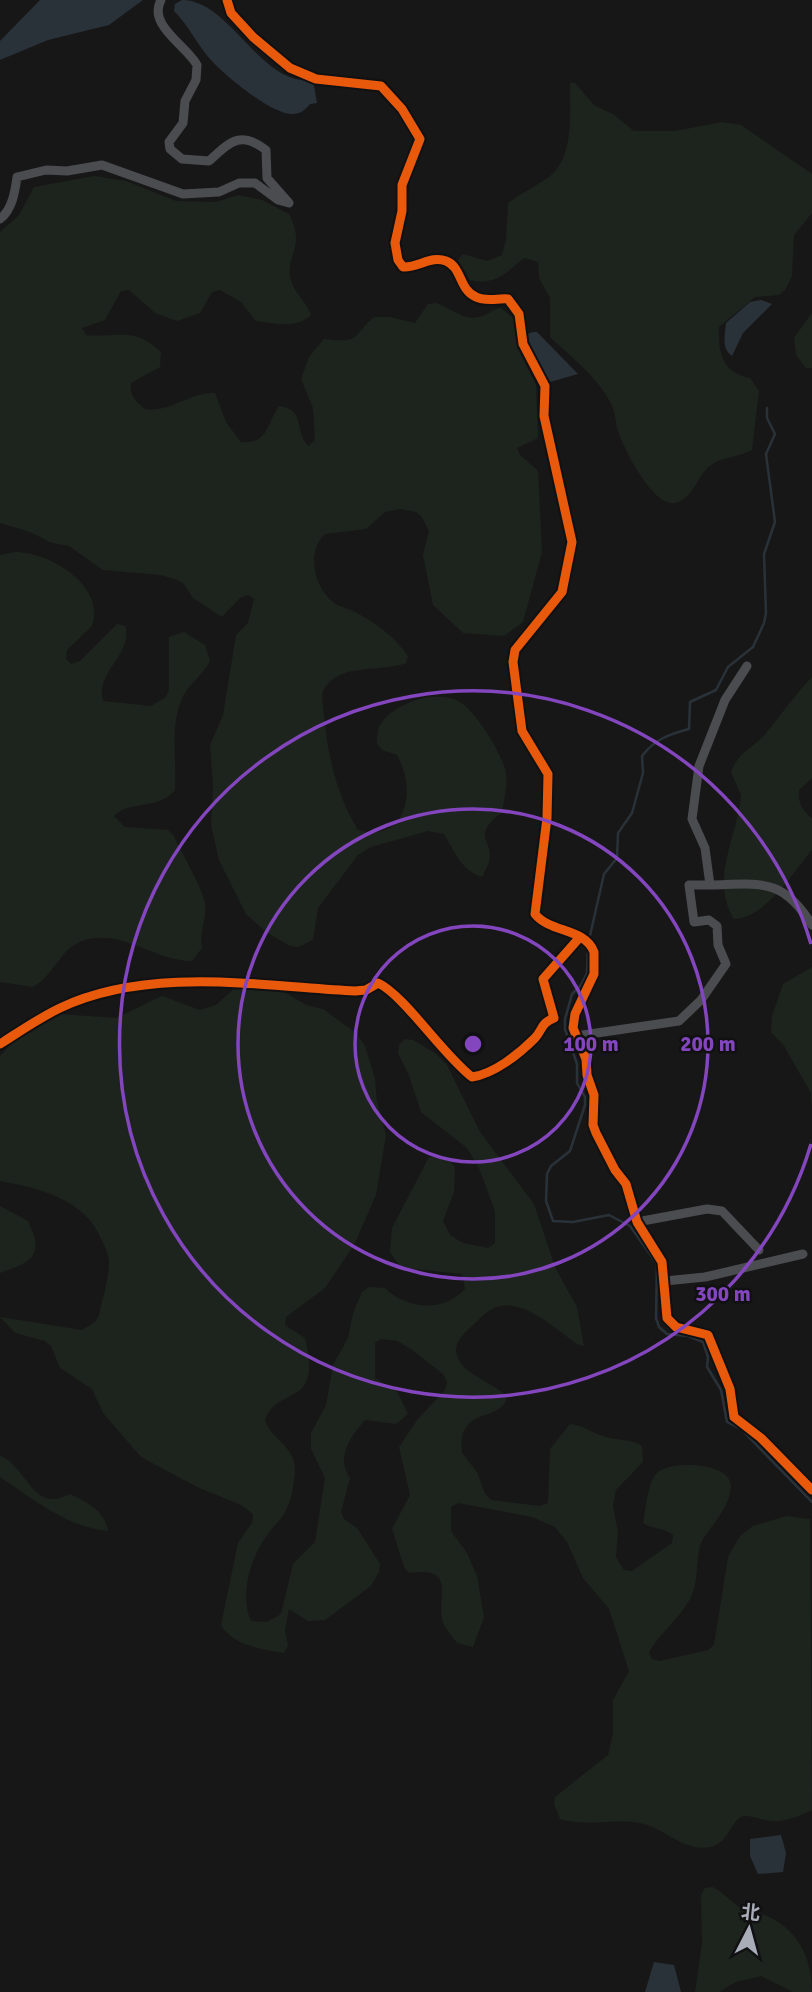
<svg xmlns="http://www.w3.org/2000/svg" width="812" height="1992" font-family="Signika,'Noto Sans SC',sans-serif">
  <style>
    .green { fill: #1d241e }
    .water { fill: #2a3239 }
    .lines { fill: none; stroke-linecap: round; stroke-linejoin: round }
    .stream { stroke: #2a3239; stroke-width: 2.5 }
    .minor { stroke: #4b4c50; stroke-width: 9 }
    .cycleway-casing { stroke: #111113; stroke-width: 13 }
    .cycleway { stroke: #e8590c; stroke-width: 9 }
    .ring { fill: none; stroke: #8446be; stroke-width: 3.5 }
    .centre { fill: #8446be; stroke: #111113; stroke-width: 3.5 }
    .ring-label { font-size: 21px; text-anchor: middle; font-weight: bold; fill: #8446be; stroke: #111113; stroke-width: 5; stroke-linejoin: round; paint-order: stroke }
  </style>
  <rect width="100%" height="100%" fill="#171717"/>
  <path class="green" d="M570,83H575L595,106L613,114L634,131H675L722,122L741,125L812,174V213L794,235L792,276L785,290L779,295L755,297L719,327C718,353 722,373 750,378L759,391L752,450C739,457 722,457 711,465C697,475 694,499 675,503C653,507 624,449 618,431C615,421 615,409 609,400C595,375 570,356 550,337V298L539,278L538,262L524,258C506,273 495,286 470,280L458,260L463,254L487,261L502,255L506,240L508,203C521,193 537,186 550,176C574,158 570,111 570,83Z
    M94,176L126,181L176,201L216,202L238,195L262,200L289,214C307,249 284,255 291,280C294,293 307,302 311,315C296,329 275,323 256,321L241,302L220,290L212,292L200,313L177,321L155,313L129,290L121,291L105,320L82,328L86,335C119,338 133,326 161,352L160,367L131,383C129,396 136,401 145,409C170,413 190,392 215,393L226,422L241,442C268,445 267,423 279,406C307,409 293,433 309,446L315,440L313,408L301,379L309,357L324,339C362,343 350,338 374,317H390L415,323L428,304L436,303C450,307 462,321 479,317C488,315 492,309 501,308L513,318L518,349L536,385L538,438L517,448L520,455L538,471L542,552L523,622L504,636L463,633L433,605L423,555L429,531L422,517L416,512L400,509L385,512L366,529L325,534C306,551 314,587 333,602C339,607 347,608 353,611C375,622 394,636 408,656L406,663C381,673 335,661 322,694C326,744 332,787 358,830C407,844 417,789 397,755L382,750L377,743C377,739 377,731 379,727C391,704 432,690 456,700C474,707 500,751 505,769C509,783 504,799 502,812C469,838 495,840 489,862C488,867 484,870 483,877C463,873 454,851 444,834L428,831L371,847L358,855L318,908L313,940L298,947L290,946L266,932L246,914L219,860L211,825L213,785L210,745L223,715L236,635L248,623L254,599L248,595L240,598L222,617L193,598L184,584L177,580L161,575L103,570L69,546L52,543L30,532L0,523V232L19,215L34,187Z
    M812,313V368H806L796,355L794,338Z
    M15,552C49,552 106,585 92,626L67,650L66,659L71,664L80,661L117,624L125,626C134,654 95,671 103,701L151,706L166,697L169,689V637L184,632L205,645L210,661C203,674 190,684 183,696C169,725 177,760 175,790C159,810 130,800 114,816L125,827L168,830L174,836C181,852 203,889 205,903C207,919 199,932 202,948L192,961C155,961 123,929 85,940C60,947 55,975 33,987L0,982V555Z
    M812,677V778L799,790C798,803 802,810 812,818V850C793,872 766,918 734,919C709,879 738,836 741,795L731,772C740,749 753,749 767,732C782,713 795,695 812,677Z
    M812,967V1109L811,1093L784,1046L771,1032L772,1016L783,984Z
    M246,978L263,979L306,1005L323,1009L356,1033L365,1046L375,1078L377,1102L386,1135L376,1195L354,1245L325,1288L286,1317L285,1325L305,1338C323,1410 278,1384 265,1420C271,1440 295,1445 295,1470C294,1484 292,1499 285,1512C281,1520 273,1526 268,1534C251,1556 239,1594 251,1621L267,1622L281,1614L293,1564L315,1542L325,1478L311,1449V1433L326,1405L333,1365L348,1338L353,1313L362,1292L369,1287L385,1288C406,1309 443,1313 465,1289L462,1274L406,1268L399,1265L390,1252L392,1228L429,1157L445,1156L455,1167L454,1192L443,1221L450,1235L463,1243L488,1248L495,1243V1211L479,1168L467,1148L421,1112L408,1073L398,1053L399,1045L405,1039L413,1040L435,1053L447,1065L480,1132L534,1204L555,1267L577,1307L584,1346L577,1344C555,1329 519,1293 490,1310C483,1315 476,1322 470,1328C462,1335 453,1345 457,1356C463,1375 494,1382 507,1397C501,1424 457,1404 462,1453L477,1472L485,1494L491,1500L540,1506L548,1503L550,1449L570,1424C586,1426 589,1432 603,1436C616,1441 631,1438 642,1446L643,1462L616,1490L613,1506L618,1532L616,1557L624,1570L632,1571L672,1543L673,1535C664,1527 653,1530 643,1523C646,1510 647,1481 658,1472C673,1460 732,1462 731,1487C729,1508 714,1522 703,1539C694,1554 701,1581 689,1601C678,1620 660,1633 649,1652L652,1659L660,1661L708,1650L714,1645L728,1557L740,1536L753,1526L787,1516L810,1519L812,1810C802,1815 783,1823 771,1821C763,1820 753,1816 744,1816C732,1817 729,1844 710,1847C683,1852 665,1828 640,1823C614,1818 586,1827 560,1819L554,1804L555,1797L608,1755L613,1733V1700L629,1671L609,1609L583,1578L567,1542L555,1527L532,1517L458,1503L451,1507V1531L467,1553L477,1576L484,1617L473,1647L457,1643C452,1636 444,1628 442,1619C438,1591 455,1567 409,1573L404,1567L392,1529L410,1495L399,1447L417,1420L445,1390L447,1382L443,1374L411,1349L397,1341L381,1339L375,1343V1378L397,1391L408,1414L396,1424L365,1420C351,1436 335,1457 350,1478L341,1512L344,1519L357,1528L380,1564L379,1572L371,1586L325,1620L308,1621L289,1609L285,1630L288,1646L284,1653C262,1649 233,1646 221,1625L238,1543L252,1523L253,1514L241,1505L197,1487L141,1457L103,1413L92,1389L60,1368L51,1346L45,1341L15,1333L0,1317L82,1330L95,1322L99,1315C102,1299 109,1279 109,1262C109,1255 105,1247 102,1241C87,1200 39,1188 0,1181V1056L26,1028L59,1014L116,1018L162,996L200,1010L216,1005Z
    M0,1206L28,1221C45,1256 32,1262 0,1273Z
    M0,1455C29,1469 32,1514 70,1494C87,1502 105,1511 108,1531C69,1528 31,1498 0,1477Z
    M713,1887C724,1893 733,1903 743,1910C748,1913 754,1912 759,1913C796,1925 812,1956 812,1992H793L761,1976L736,1982L719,1992H695L702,1943L701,1895L705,1888Z"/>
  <path class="water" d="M40,0H143L109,25L48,40L0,60V41Z
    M182,0C231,0 260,87 313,80L317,103L310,104C305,110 301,114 292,114C271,114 224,75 210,59C196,43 189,26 174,11L175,4Z
    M761,300L772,304L743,333L732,356C721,348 725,335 726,323L750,302Z
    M533,332H537L578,374L550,382L527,343V334Z
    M781,1835L786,1853L783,1872L758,1874L750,1856V1839Z
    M654,1962L674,1965L681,1992H645Z"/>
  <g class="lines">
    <path class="stream" d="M589,940L604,874L617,858L618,833L632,813L643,773L642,756C655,739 670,734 689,729L690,702L716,690L728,667L753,647L764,623L766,613L764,554L775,522L766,454L775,434L767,418V408
      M588,946L587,973L581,985L572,994L565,1019V1029L577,1064V1083L585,1097V1105L570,1151L551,1166L547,1174L546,1201L553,1221L573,1222L609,1215L630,1226L657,1264L656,1318L659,1327L667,1334L688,1336L703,1342L708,1357L707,1367L721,1390L727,1422L741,1429L812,1502"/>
    <path class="minor" d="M227,0L231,13L253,37L290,68L316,79L381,86L402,109L420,139L402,185V211L395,243L398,260L403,267C418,268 431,255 446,261C462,267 459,290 476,297C486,302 498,298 508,299L519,314L523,344L545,386L544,416L572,542L562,592L515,650L513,662L522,731L548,774L547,818L535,914C550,933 585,928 594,952V974L575,1014L573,1028L586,1059L587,1075L594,1095L593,1125L596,1133L615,1170L626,1184L637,1222L662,1262L667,1318L676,1327L708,1335L730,1389L734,1417L761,1438L812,1490
      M0,219C12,210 15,192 17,177L46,170L67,171L102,165L183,194L219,192L239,183H255L278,200L289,203L267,178L266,150C240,130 230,142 209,161L182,159L170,149L169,142L183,123L185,101L196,80L197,65C187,46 147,25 161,0
      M710,885C761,884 782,877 812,925
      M576,1036L679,1021L701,1000L726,964L718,945L717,926L709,920L694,922L689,885H710L705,848L692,819L699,766L725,700L747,666
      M0,1044C19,1032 39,1018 60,1008C149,966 261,986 355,991L366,990L378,983C404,995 443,1055 472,1077C494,1074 519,1054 535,1038C543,1029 541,1023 554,1018L543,979L580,937
      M637,1222L707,1209L722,1211L759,1250
      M665,1281L705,1277L803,1254"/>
    <defs>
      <path id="cycleway" d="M227,0L231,13L253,37L290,68L316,79L381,86L402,109L420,139L402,185V211L395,243L398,260L403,267C418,268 431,255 446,261C462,267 459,290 476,297C486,302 498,298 508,299L519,314L523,344L545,386L544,416L572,542L562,592L515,650L513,662L522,731L548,774L547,818L535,914C550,933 585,928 594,952V974L575,1014L573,1028L586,1059L587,1075L594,1095L593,1125L596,1133L615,1170L626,1184L637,1222L662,1262L667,1318L676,1327L708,1335L730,1389L734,1417L761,1438L812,1490
        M0,1044C19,1032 39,1018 60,1008C149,966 261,986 355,991L366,990L378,983C404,995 443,1055 472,1077C494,1074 519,1054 535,1038C543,1029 541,1023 554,1018L543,979L580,937"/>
    </defs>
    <use href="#cycleway" class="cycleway-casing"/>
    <use href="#cycleway" class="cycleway"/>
  </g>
  <g class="ring">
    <circle cx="473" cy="1044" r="118"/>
    <circle cx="473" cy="1044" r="235"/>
    <path d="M811 1144A353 353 0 1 1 811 944"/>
  </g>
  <circle cx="473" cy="1044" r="10" class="centre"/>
  <g class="ring-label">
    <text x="591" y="1051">100 m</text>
    <text x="708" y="1051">200 m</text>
    <text x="723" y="1301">300 m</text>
  </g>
  <g transform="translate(749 1929) rotate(6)" stroke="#111113" stroke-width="5" paint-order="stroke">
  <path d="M0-5L12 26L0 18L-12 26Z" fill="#a8adb8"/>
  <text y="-10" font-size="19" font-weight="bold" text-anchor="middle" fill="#a8adb8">北</text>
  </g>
</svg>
